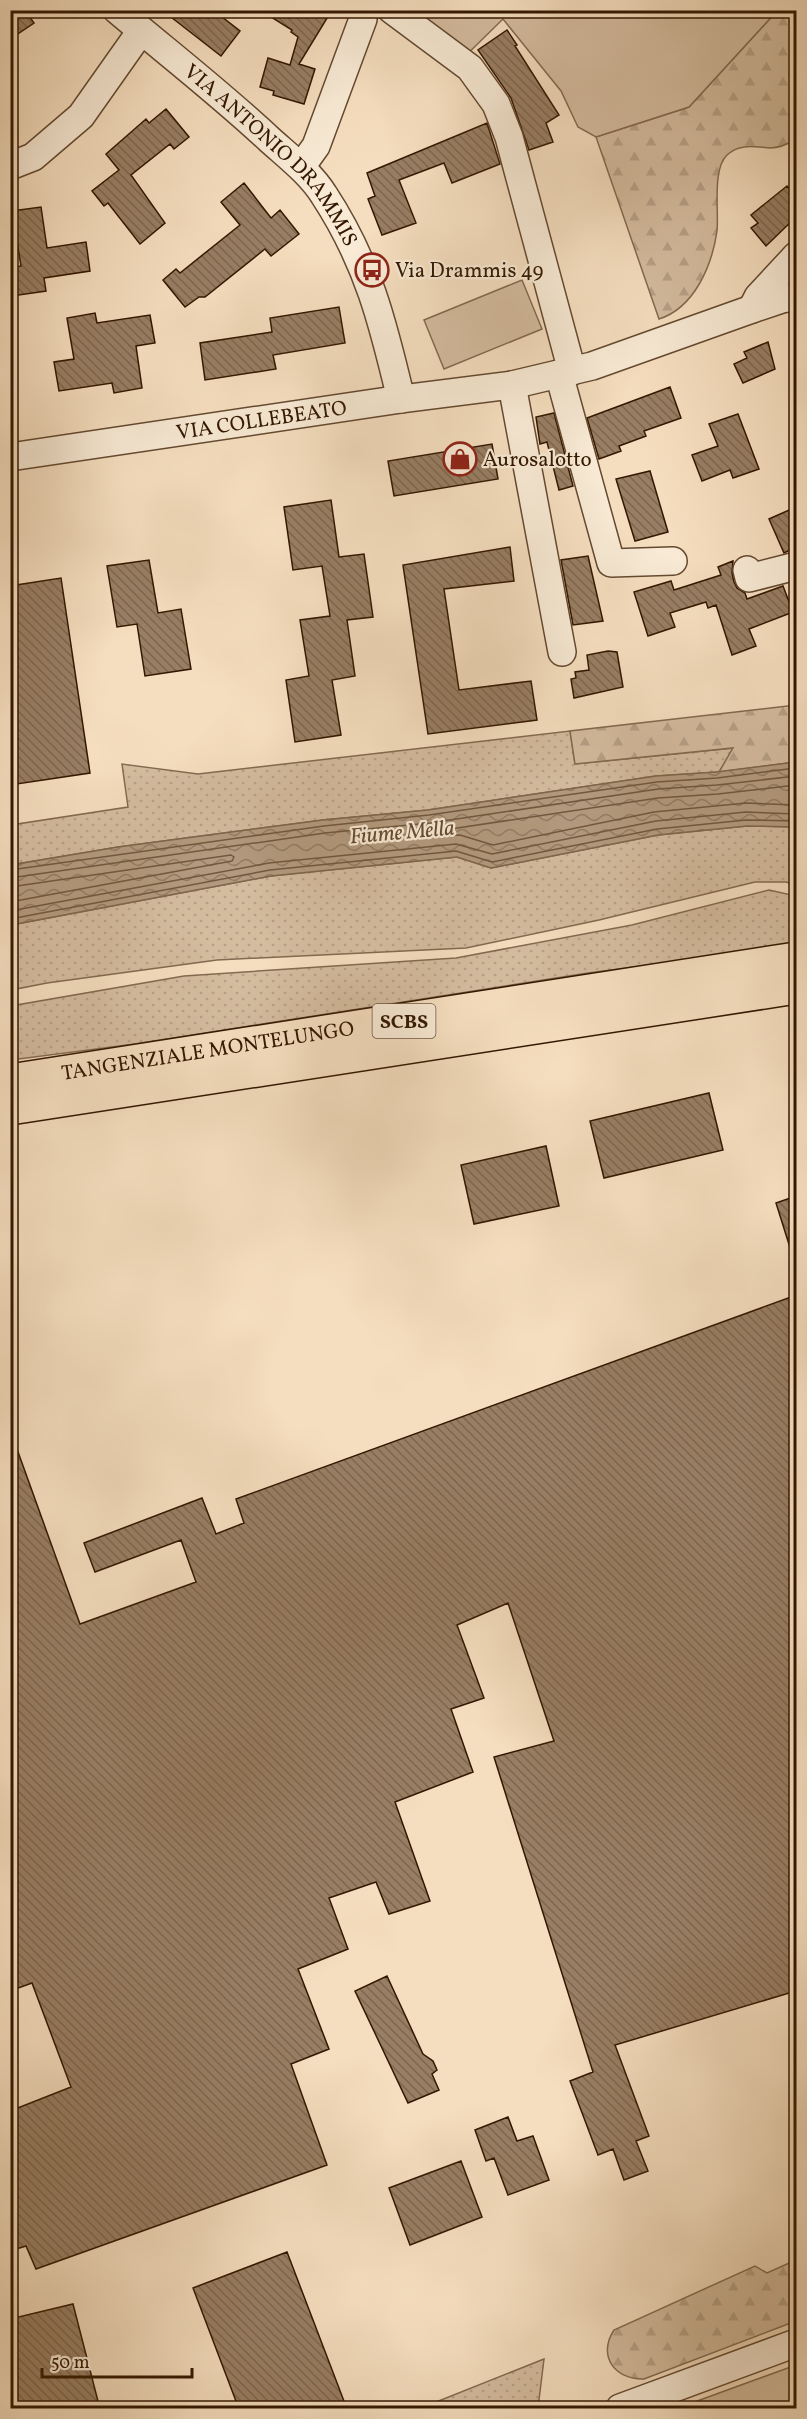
<svg xmlns="http://www.w3.org/2000/svg" width="807" height="2419" font-family="Vollkorn,serif">
  <style>
    .grass { fill: url(#grass-dots); stroke: #846a50; stroke-width: 1.5 }
    .forest { fill: url(#forest-firs); stroke: #846a50; stroke-width: 1.5 }
    .garden { fill: #d4bc9f; stroke: #846a50; stroke-width: 1.5 }
    .water { fill: url(#water-waves); stroke: #80664c; stroke-width: 1.5 }
    .lines { fill: none; stroke-linecap: round; stroke-linejoin: round }
    .shore { stroke: #73583f; stroke-width: 1.5 }
    .building { fill: url(#building-back-hatch); stroke: #331700; stroke-width: 1.5 }
    .minor-casing { stroke: #644930; stroke-width: 30 }
    .highway-casing { stroke: #331700; stroke-width: 36 }
    .minor { stroke: #f8ead5; stroke-width: 27 }
    .highway { stroke: #f5debf; stroke-width: 33 }
    .labels { text-anchor: middle; stroke-width: 4.5; stroke-linejoin: round; paint-order: stroke }
    .shield { fill: #f8ead5; stroke: #6e5640; stroke-width: 1.5 }
    .shield-label { font-size: 20px; font-weight: bold; fill: #331700 }
    .street-label { font-size: 21px; fill: #331700; stroke: #f8ead5 }
    .poi-label { font-size: 21px; fill: #331700; stroke: #f8ead5; text-anchor: start }
    .water-label { font-size: 22px; font-style: italic; fill: #664b32; stroke: #f8ead5 }
  </style>
  <defs>
    <pattern id="grass-dots" width="8" height="8" patternUnits="userSpaceOnUse" patternTransform="scale(1.5)"><rect width="8" height="8" fill="#d4bc9f"/><path d="M2 2h.1M6 6h.1" fill="none" stroke="#b6a187" stroke-width="1.8" stroke-linecap="round"/></pattern>
    <pattern id="forest-firs" width="22" height="20" patternUnits="userSpaceOnUse" patternTransform="scale(1.5)"><rect width="22" height="20" fill="#d4bc9f"/><path d="M5 1l3.5 6h-7zM16 11l3.5 6h-7z" fill="#b6a187"/></pattern>
    <pattern id="water-waves" width="16" height="10" patternUnits="userSpaceOnUse" patternTransform="scale(1.5)"><rect width="16" height="10" fill="#b39a7e"/><path d="M0 5q4-4 8 0t8 0" fill="none" stroke="#927d65"/></pattern>
    <pattern id="building-back-hatch" width="6" height="6" patternUnits="userSpaceOnUse" patternTransform="scale(1.5)"><rect width="6" height="6" fill="#987e63"/><path d="M-1 5l2 2M0 0l6 6M5-1l2 2" fill="none" stroke="#7d664f"/></pattern>
  </defs>
  <rect width="100%" height="100%" fill="#f5debf"/>
  <filter id="stains"><feTurbulence type="fractalNoise" baseFrequency=".00333" numOctaves="4"/><feColorMatrix values="0 0 0 0 .2 0 0 0 0 .09 0 0 0 0 .02 0 0 0 .5 -.17"/></filter>
  <radialGradient id="worn" r=".72"><stop offset=".6" stop-color="#630" stop-opacity="0"/><stop offset="1" stop-color="#630" stop-opacity=".3"/></radialGradient>
  <path class="grass" d="M570,731L575,764L734,748L719,772L656,776L428,810L323,820L118,847L11,865V825L128,807L122,764L198,774Z
    M747,826L796,827V885L786,882H755L599,920L466,948L217,960L47,983L11,990V925L271,876L457,857L491,868L658,835Z
    M769,890L796,896V946L588,973L135,1044L11,1060V1006L184,976L456,958L632,925Z
    M544,2359L538,2408H421Z"/>
  <path class="forest" d="M777,11H796V139C788,144 780,148 770,148C755,147 740,143 727,155C712,169 719,212 717,231C712,266 694,308 659,319L596,137L689,107Z
    M796,705V762L719,772L733,748L575,764L570,731Z
    M796,2260V2321L644,2379C615,2380 597,2356 614,2330L755,2266L767,2273Z"/>
  <path class="garden" d="M390,11H777L689,107L596,137L578,127L561,91L503,19L454,67Z
    M522,280L542,329L444,369L424,320Z
    M796,2365V2408H678Z"/>
  <path class="water" d="M796,762V827L747,826L658,835L491,868L457,857L271,876L11,925V865L118,847L323,820L428,810L656,776L716,772Z"/>
  <g class="lines">
    <path class="shore" d="M796,785L718,794L658,798L444,830L442,833L444,836L460,835L493,845L654,812L746,803L796,805
      M10,870L324,826L429,815L657,782L717,778L796,768
      M10,878L325,833L430,823L658,789L717,785L796,776
      M10,887L231,855L234,857L232,861L10,902
      M10,911L269,863L456,844L492,854L656,821L746,812L796,814
      M10,919L270,870L456,851L492,862L657,829L746,820L796,821"/>
  </g>
  <path class="building" d="M10,10H25L34,23L10,39Z
    M162,10H213L240,31L221,56Z
    M260,10H332L299,64L315,69L304,104L273,95L274,91L260,87L268,58L290,65L298,37L291,32L292,30Z
    M507,30L517,45L515,46L559,115L546,123L553,142L529,150L511,98L478,50Z
    M166,109L189,137L174,149L170,144L131,175L165,223L140,244L108,203L104,206L92,191L119,170L106,154L146,119L149,123Z
    M487,123L500,164L452,183L444,163L399,180L416,223L382,235L368,199L375,196L367,173Z
    M244,183L271,218L280,210L299,234L271,256L265,249L205,297H199L185,307L163,280L176,269L180,273L240,225L221,202Z
    M787,186L796,197V217L766,246L751,228L758,223L751,215Z
    M41,207L47,248L86,242L90,271L44,278L46,291L12,296L10,268L21,266L12,211Z
    M339,307L345,343L273,355L276,369L205,380L200,343L272,332L270,318Z
    M95,313L97,323L150,315L155,343L136,346L142,388L114,393L112,383L59,391L54,362L74,359L67,318Z
    M768,342L775,369L743,383L734,364L747,358L744,352Z
    M670,387L681,418L644,431L646,436L619,446L621,451L599,459L587,418Z
    M554,413L573,486L559,490L547,442L540,444L536,417Z
    M738,414L759,469L733,478L730,470L702,481L692,455L718,446L709,424Z
    M492,444L498,479L394,496L388,461Z
    M650,471L668,532L635,541L616,479Z
    M331,500L339,557L364,554L373,617L347,620L355,676L332,680L341,735L295,742L286,680L309,676L300,620L330,616L322,566L293,570L284,507Z
    M796,507V547L784,553L769,519Z
    M510,547L514,581L444,589L459,690L531,681L537,720L428,734L403,565Z
    M588,556L603,621L573,625L561,560Z
    M149,560L158,613L181,609L191,669L145,676L137,624L117,627L107,566Z
    M733,561L732,573L734,582L737,588L745,593L747,599L783,586L793,612L749,629L756,646L732,655L716,605L708,608L706,602L670,613L675,627L648,636L634,592L671,581L674,590L721,575L718,567Z
    M61,578L90,773L10,785V586Z
    M608,651L617,652L623,687L574,698L571,679L576,678L575,672L589,670L587,655Z
    M709,1093L723,1150L604,1178L590,1121Z
    M546,1146L559,1206L474,1224L461,1165Z
    M796,1196V1256L793,1257L776,1203Z
    M791,1297L796,1313V1991L615,2045L649,2136L636,2141L648,2171L624,2180L613,2149L598,2155L570,2081L593,2072L494,1757L554,1741L508,1603L457,1625L484,1698L451,1709L473,1772L395,1802L430,1901L389,1914L376,1882L329,1898L348,1949L298,1969L329,2049L291,2064L327,2165L36,2269L26,2246L10,2251V2111L71,2087L32,1983L10,1991V1438H13L80,1624L196,1582L181,1540L95,1572L84,1543L202,1498L216,1534L244,1523L236,1499Z
    M387,1976L423,2054L433,2061L437,2070L432,2074L439,2090L408,2103L355,1991Z
    M508,2117L517,2141L533,2136L549,2180L508,2195L494,2158L486,2161L475,2130Z
    M461,2161L482,2217L410,2245L389,2188Z
    M287,2252L347,2409H239L193,2288Z
    M73,2304L100,2409H10V2319Z"/>
  <g class="lines">
    <defs>
      <g id="minor">
        <path id="s1" d="M117,10C168,53 221,94 270,140C289,157 311,174 324,195C368,262 383,323 401,399"/>
        <path d="M392,10L470,68L496,104L509,137L572,371"/>
        <path d="M10,166L33,157L81,116L141,31"/>
        <path d="M301,167L316,146L363,19L362,10"/>
        <path d="M752,309L758,297L796,256"/>
        <path d="M559,374L611,563L673,561"/>
        <path d="M512,385L562,652"/>
        <path id="s2" d="M10,457L401,399L512,385L592,366L752,309L782,299L796,297"/>
        <path d="M747,570L749,578L796,566"/>
        <path d="M620,2408L796,2343"/>
      </g>
      <g id="highway">
        <path id="s3" d="M10,1081L796,959"/>
        <path d="M10,1108L796,987"/>
      </g>
    </defs>
    <use href="#minor" class="minor-casing"/>
    <use href="#highway" class="highway-casing"/>
    <use href="#minor" class="minor"/>
    <use href="#highway" class="highway"/>
  </g>
  <defs>
    <symbol id="bus-ring" viewBox="-11 -11 22 22"><circle r="9.5" fill="#f8ead5" stroke="#8f2418" stroke-width="1.5"/><path d="M-5-6H5V4H4V6H2V4H-2V6H-4V4H-5ZM-3.5-4V0h7V-4ZM-3.5 1.2v1.5H-2V1.2ZM2 1.2v1.5H3.5V1.2Z" fill="#8f2418"/></symbol>
    <symbol id="shop-ring" viewBox="-11 -11 22 22"><circle r="9.5" fill="#f8ead5" stroke="#8f2418" stroke-width="1.5"/><path d="M-5-2.5h2.3a2.7 3.5 0 0 1 5.4 0H5L5.5 6h-11ZM-1.5-2.5h3a1.5 2.3 0 0 0-3 0Z" fill="#8f2418"/></symbol>
  </defs>
  <g fill-rule="evenodd">
    <use href="#bus-ring" x="353" y="251" width="38" height="38"/>
    <use href="#shop-ring" x="441" y="440" width="38" height="38"/>
  </g>
  <g class="labels">
    <rect class="shield" x="372.5" y="1004" width="63" height="34" rx="4.5"/>
    <g class="shield-label">
      <text x="404" y="1028">SCBS</text>
    </g>
    <g class="street-label">
      <text dy="7" stroke="none"><textPath href="#s1" startOffset="213">VIA ANTONIO DRAMMIS</textPath></text>
      <text dy="7" stroke="none"><textPath href="#s2" startOffset="254">VIA COLLEBEATO</textPath></text>
      <text dy="7" stroke="none"><textPath href="#s3" startOffset="200">TANGENZIALE MONTELUNGO</textPath></text>
    </g>
    <g class="poi-label">
      <text x="395" y="277">Via Drammis 49</text>
      <text x="483" y="466">Aurosalotto</text>
    </g>
    <g class="water-label">
      <text transform="translate(402 831) rotate(-5)" y="8">Fiume Mella</text>
    </g>
  </g>
  <rect width="807" height="2419" fill="none" stroke="#f5debf" stroke-width="36"/>
  <rect x="12" y="12" width="783" height="2395" fill="none" stroke="#331700" stroke-width="3"/>
  <rect x="18" y="18" width="771" height="2383" fill="none" stroke="#331700" stroke-width="1.5"/>
  <path d="M42 2368v9h150v-9" fill="none" stroke="#331700" stroke-width="3"/>
  <text x="51" y="2368" font-size="18" fill="#331700" stroke="#f8ead5" stroke-width="4.5" paint-order="stroke">50 m</text>
  <rect width="100%" height="100%" filter="url(#stains)"/>
  <rect width="100%" height="100%" fill="url(#worn)"/>
</svg>
